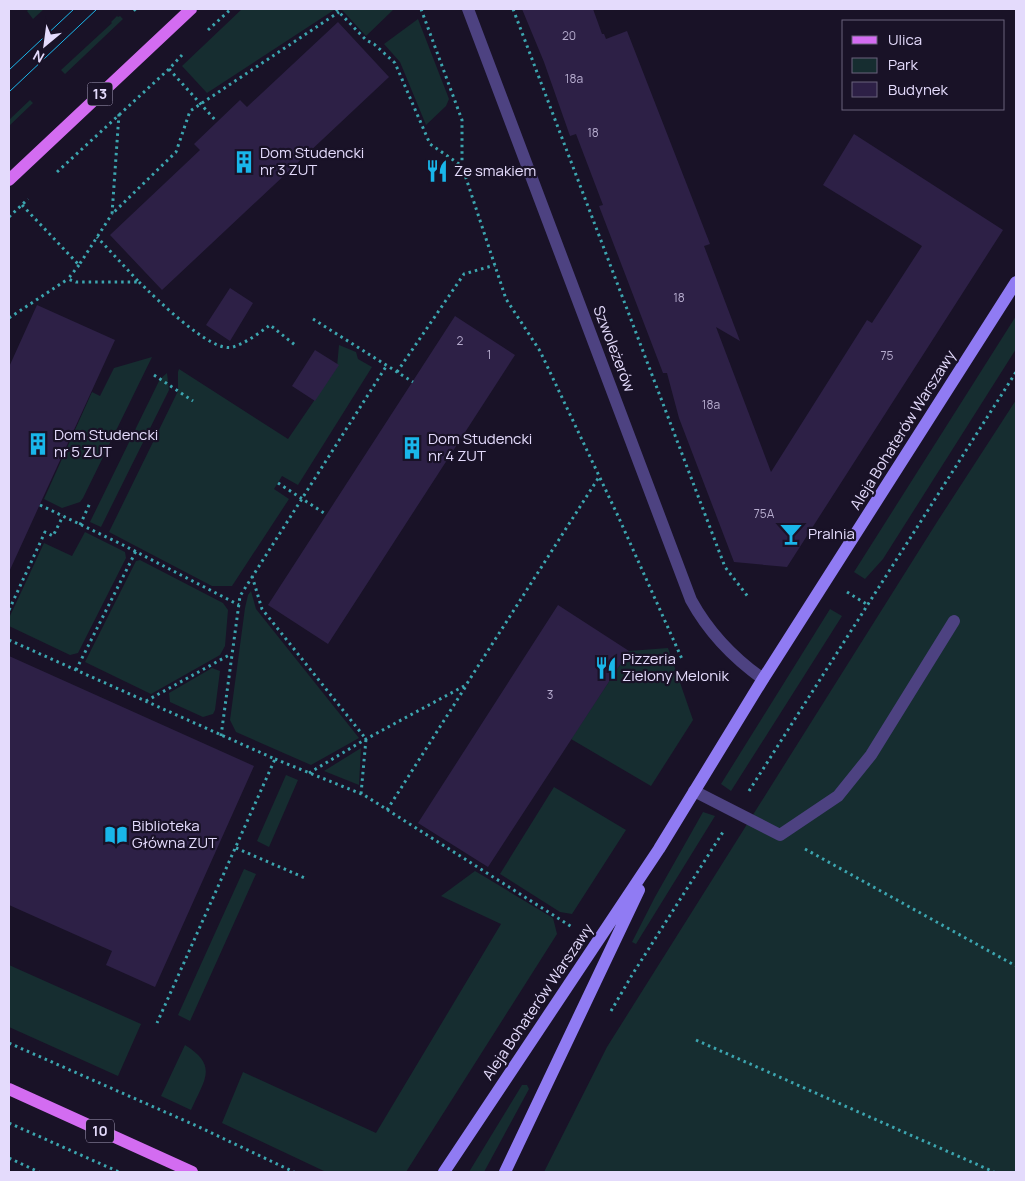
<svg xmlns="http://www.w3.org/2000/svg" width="1025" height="1181" font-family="Manrope,sans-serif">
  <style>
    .green { fill: #162d30 }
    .building { fill: #2d2046 }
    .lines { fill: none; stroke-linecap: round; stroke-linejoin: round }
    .path { stroke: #3ca5af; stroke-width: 3; stroke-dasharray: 2.5 4; stroke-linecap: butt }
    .lane { stroke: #4d4281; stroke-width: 12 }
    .street { stroke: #4d4281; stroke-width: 12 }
    .secondary { stroke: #907bf3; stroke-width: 12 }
    .primary { stroke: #d36cf1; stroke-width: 12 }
    .tram { stroke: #19b6ea; stroke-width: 1 }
    .labels { text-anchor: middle; stroke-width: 4.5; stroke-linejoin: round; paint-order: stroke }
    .number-label { font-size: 12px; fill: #b6acce }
    .shield { fill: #191227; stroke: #a79fbc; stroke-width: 1 }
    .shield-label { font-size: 14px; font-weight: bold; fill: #e4dbfc }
    .poi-label { font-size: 15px; fill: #e4dbfc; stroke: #191227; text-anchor: start }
    .street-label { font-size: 15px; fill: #e4dbfc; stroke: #191227 }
  </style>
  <rect width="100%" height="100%" fill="#191227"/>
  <path class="green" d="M29,9H44L33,19L27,11Z
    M242,9H332L334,10L207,93L182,66Z
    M341,9H394L366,36Z
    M117,16L118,17L120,16L123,19L65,74L61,70L112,23L111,22Z
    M418,19L449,99L446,106L426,125L400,62L384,44Z
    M30,100L33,103L9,126V120Z
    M1016,316V349L883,559L865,579L854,572Z
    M339,345L356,352L358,359L372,367L298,485L282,476L274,489L289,499L232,586H212L109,532L178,391V372L179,369L288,439L337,367Z
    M152,357L83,498L80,502L62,508L44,499L92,392L100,396L114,368Z
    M167,373L169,390L101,527L90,522L160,379Z
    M1016,400V1172H544L607,1047L937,522Z
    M85,532L125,552L126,558L78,653L70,655L9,626V618L44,543L72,556Z
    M140,560L223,603L228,610L225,646L220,655L151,694L85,662L136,561Z
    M251,591L256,609L359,738L311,765L236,732L230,720L245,608L248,595Z
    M830,609L842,616L731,791L721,784Z
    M668,648L693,720L651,786L571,739L629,651Z
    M212,668L220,671L215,710L213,714L203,717L170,702L169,693Z
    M361,748L359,785L324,771Z
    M286,775L298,780L269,847L257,841Z
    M554,787L626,830L572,914L560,912L500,874Z
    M703,812L715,816L636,944L632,942L655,897Z
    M244,869L256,874L190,1021L178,1015Z
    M475,871L553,918L557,934L406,1172H326L222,1123L243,1072L376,1133L501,924L441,896Z
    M9,965L141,1024L118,1076L9,1027Z
    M185,1045C219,1066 204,1080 191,1110L161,1096Z
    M522,1085H527L529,1089L484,1172H469Z"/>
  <path class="building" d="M522,9H593L602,34H604L606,39L627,31L710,244L704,246L740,341L716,327L771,472L867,320L872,323L922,246L823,185L854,134L1003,230L787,567L734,562L679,418L667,373H663L599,206L603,205L576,134L570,136L544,62Z
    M338,22L389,77L162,290L110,235L200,150L194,144L240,100L247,107Z
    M230,288L253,303L230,341L206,325Z
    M37,305L115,340L9,572V367Z
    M455,316L515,355L328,644L268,605Z
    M315,350L339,365L315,401L292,386Z
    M558,605L629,651L488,867L418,823Z
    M9,656L254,766L155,987L106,965L112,951L9,905Z"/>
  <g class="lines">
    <path class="path" d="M134,9L136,11
      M336,9L366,40L374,44L395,63L430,144L462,166
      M421,9L462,120V166L506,299L540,351L618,516L682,659
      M513,9L725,567L749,598
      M208,30L231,9
      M169,69L217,122
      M119,114L112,214L176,152L190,111L339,12
      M57,172L169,69L182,55
      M22,205L79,265L112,214
      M9,217L28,199
      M79,265L68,279L76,282H139L97,237
      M139,282C155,297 211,354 233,347C246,343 259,333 270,325L295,345
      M9,318L68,279
      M313,319L413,382
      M397,372L464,274L495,265
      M154,375L193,401
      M278,483L327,515
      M40,505L123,545L239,605
      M80,525L90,503
      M252,576L262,609L366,739L361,794
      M847,592L868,605
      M9,610L45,532L53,536L63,516
      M9,640L275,759L157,1023
      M76,670L136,551
      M146,701L231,654
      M221,736L240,596L387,365
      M275,759L364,795L572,927
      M309,773L366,739L466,685L599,477
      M749,791L1016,372
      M387,810L466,686
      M236,848L305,878
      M805,849L1016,966
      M611,1011L632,975L723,832
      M696,1040L994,1172
      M9,1043L199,1127L294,1172
      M9,1123L119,1172
      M9,1158L39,1172"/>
    <path class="lane" d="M694,791L780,835L838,796L871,755L954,621"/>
    <path class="street" d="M468,9L691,600C709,633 732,657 763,679"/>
    <path class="secondary" d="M444,1172L659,849L763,679L1016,282
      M505,1172L639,890"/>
    <path class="primary" d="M9,180L191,9
      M9,1089L192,1172"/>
    <path class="tram" d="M9,70L74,9
      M9,92L97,9"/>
  </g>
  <defs>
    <symbol id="building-bare" viewBox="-9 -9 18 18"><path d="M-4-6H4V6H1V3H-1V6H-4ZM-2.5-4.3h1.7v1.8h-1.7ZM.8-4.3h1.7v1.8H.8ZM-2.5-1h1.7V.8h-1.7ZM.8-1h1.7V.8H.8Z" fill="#19b6ea" stroke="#191227" stroke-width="2.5" paint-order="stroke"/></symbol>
    <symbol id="restaurant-bare" viewBox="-9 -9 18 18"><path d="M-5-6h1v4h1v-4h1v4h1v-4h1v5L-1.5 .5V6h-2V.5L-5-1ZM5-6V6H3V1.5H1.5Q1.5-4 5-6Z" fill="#19b6ea" stroke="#191227" stroke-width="2.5" paint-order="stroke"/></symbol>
    <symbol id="bar-bare" viewBox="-9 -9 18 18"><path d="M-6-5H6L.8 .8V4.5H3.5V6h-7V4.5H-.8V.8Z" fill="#19b6ea" stroke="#191227" stroke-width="2.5" paint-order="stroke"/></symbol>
    <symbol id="library-bare" viewBox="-9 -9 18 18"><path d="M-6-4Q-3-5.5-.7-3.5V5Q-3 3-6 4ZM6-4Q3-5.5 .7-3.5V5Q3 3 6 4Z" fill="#19b6ea" stroke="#191227" stroke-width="2.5" paint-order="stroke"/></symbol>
  </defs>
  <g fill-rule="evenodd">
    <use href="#building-bare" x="228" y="146" width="32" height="32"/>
    <use href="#restaurant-bare" x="421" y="155" width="32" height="32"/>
    <use href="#building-bare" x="22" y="428" width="32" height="32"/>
    <use href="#building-bare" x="396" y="432" width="32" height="32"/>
    <use href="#bar-bare" x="775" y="518" width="32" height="32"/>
    <use href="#restaurant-bare" x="590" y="652" width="32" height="32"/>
    <use href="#library-bare" x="100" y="819" width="32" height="32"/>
  </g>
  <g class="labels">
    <g class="number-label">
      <text x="569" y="40">20</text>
      <text x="574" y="83">18a</text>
      <text x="593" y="137">18</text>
      <text x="679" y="302">18</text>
      <text x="460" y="345">2</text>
      <text x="489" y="359">1</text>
      <text x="887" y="360">75</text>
      <text x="711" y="409">18a</text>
      <text x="764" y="518">75A</text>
      <text x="550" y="699">3</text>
    </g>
    <g class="shield">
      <rect x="87.5" y="82.5" width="25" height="23" rx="4"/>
      <rect x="86" y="1119.5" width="28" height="23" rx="4"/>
    </g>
    <g class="shield-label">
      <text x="100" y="99">13</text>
      <text x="100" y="1136">10</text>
    </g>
    <g class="poi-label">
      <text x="260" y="158">Dom Studencki<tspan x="260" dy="17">nr 3 ZUT</tspan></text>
      <text x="454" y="176">Ze smakiem</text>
      <text x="54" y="440">Dom Studencki<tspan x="54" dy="17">nr 5 ZUT</tspan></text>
      <text x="428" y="444">Dom Studencki<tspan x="428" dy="17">nr 4 ZUT</tspan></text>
      <text x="808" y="539">Pralnia</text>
      <text x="622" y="664">Pizzeria<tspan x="622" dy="17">Zielony Melonik</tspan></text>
      <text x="132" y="831">Biblioteka<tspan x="132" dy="17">Główna ZUT</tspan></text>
    </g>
    <g class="street-label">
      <text transform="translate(614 349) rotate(69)" y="5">Szwoleżerów</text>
      <text transform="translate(903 430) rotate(-58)" y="5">Aleja Bohaterów Warszawy</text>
      <text transform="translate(538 1002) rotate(-56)" y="5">Aleja Bohaterów Warszawy</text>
    </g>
  </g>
  <rect width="1025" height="1181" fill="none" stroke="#e4dbfc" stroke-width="20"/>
  <rect x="842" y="20" width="162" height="90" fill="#191227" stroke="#6a627c"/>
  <rect x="852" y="36" width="25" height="8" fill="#d36cf1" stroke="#6a627c"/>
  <text x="888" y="45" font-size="15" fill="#e4dbfc">Ulica</text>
  <rect x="852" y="58" width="25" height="15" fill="#162d30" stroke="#6a627c"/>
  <text x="888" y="70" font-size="15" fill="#e4dbfc">Park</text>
  <rect x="852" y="82" width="25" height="15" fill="#2d2046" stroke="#6a627c"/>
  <text x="888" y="95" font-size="15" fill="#e4dbfc">Budynek</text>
  <g transform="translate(45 45) rotate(209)" stroke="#191227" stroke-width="4" paint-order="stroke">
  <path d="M0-4L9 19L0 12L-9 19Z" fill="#e4dbfc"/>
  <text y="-8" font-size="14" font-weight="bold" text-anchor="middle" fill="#e4dbfc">N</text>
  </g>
</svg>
